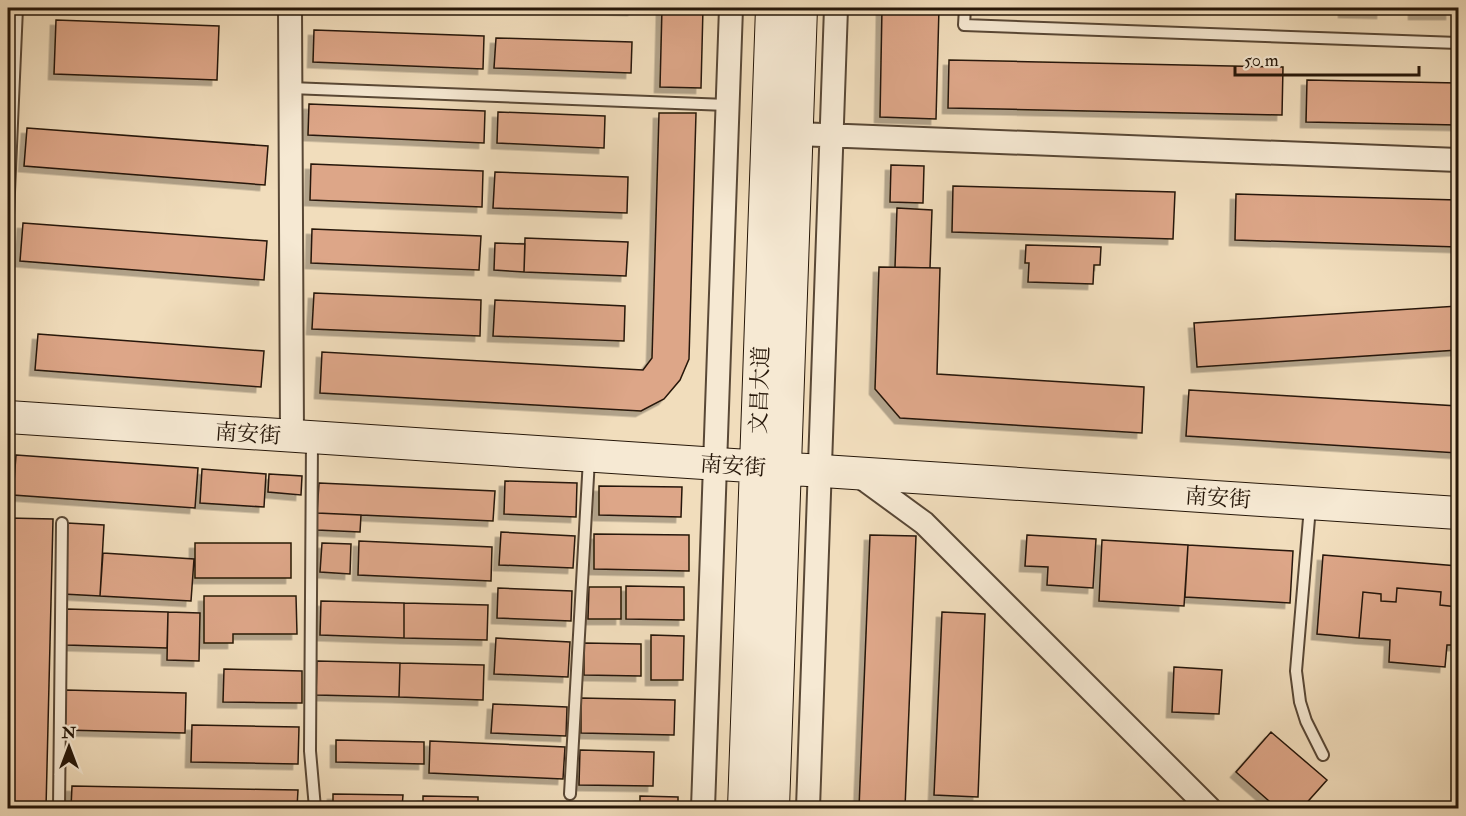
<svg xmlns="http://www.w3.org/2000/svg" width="1466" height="816" font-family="'IM FELL Double Pica','Noto Serif SC',serif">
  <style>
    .building { fill: #dda688; stroke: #261709; stroke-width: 1.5; filter: url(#shadow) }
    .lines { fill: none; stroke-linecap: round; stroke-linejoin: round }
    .lane-casing { stroke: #594836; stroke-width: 14 }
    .street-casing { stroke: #594836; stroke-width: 26 }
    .secondary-casing { stroke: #261709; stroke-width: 34 }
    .lane { stroke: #f6e9d3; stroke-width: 10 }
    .street { stroke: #f6e9d3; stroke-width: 22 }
    .secondary { stroke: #f6e9d3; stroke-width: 32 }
    .labels { text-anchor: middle; stroke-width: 6; stroke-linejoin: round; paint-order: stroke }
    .street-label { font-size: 22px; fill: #261709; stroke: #f6e9d3 }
  </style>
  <defs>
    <filter id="shadow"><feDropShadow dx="-5.5" dy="5.5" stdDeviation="0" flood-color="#0004"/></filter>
  </defs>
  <rect width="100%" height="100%" fill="#f1ddbc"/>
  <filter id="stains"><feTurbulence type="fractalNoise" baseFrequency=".00333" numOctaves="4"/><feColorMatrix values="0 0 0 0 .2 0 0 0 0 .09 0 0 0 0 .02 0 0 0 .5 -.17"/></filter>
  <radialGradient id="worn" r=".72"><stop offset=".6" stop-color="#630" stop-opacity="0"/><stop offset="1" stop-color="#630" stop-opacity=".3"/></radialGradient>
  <path class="building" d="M572,8H634L633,10Z
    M662,8H703L701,88L660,87Z
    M882,8H939L936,119L880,117Z
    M1344,8H1382V13L1344,12Z
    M1414,8H1451V14H1414Z
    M56,20L219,26L217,80L54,74Z
    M314,30L484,36L483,69L313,62Z
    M496,38L632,42L631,73L494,68Z
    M949,60L1283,67L1282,115L948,108Z
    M1307,80L1458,83V125L1306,122Z
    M309,104L485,111L484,143L308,135Z
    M498,112L605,116L604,148L497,143Z
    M659,113H696L689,359L680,380L664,399L641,411L320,393L322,352L643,370L652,358Z
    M27,128L268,146L265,185L24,166Z
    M311,164L483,171L482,207L310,200Z
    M891,165L924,166L923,203L890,202Z
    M495,172L628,177L627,213L493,208Z
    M953,186L1175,192L1173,239L952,232Z
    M1236,194L1458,200V247L1235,240Z
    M897,208L932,210L930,268L895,267Z
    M23,223L267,241L264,280L20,261Z
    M312,229L481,236L479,270L311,263Z
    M525,238L628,242L626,276L524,272Z
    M495,243L525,244L524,272L494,270Z
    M1026,245L1101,247L1100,265H1094L1093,284L1028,282L1029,263H1025Z
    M879,267L940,268L937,374L1144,387L1142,433L900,418L875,389Z
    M314,293L481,300L480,336L312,329Z
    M495,300L625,306L624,341L493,336Z
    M1458,306V350L1197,367L1194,323Z
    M38,334L264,351L261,387L35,370Z
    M1189,390L1458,406V453L1186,436Z
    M16,455L198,468L195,508L13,495Z
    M202,469L266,474L264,507L200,503Z
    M269,474L302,476L301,495L268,492Z
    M505,481L577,483L576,517L504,514Z
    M319,483L495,491L493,521L317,513Z
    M599,486L682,487L681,517L599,515Z
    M317,513L361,515L360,532L317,530Z
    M8,518L53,519L46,808H8Z
    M67,523L104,525L100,596L63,594Z
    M501,532L575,536L573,568L499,565Z
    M594,534L689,535V571L594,569Z
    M870,535L916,536L905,808H859Z
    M1027,535L1096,539L1093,588L1047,585L1048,567L1025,566Z
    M1102,540L1188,545L1184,606L1099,601Z
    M359,541L492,547L491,581L358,575Z
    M195,543H291V578H195Z
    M322,543L351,544L350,574L320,572Z
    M1188,545L1293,551L1290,603L1185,597Z
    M103,553L194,559L191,601L100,596Z
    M1323,555L1458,566V607L1440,605L1441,592L1397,588L1396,602L1381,601V594L1363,592L1359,638L1317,634Z
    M626,586L684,587V620L626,619Z
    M589,587H621V619H588Z
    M498,588L572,591L571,621L497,618Z
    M1397,588L1441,592L1440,605L1458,607V645H1447L1445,667L1389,662L1390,640L1359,638L1363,592L1381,594V601L1396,602Z
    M204,596H296L297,634H233V643H204Z
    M321,601L404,603V638L320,635Z
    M404,603L488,605L487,640L404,638Z
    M67,609L168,612L167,648L66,645Z
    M168,612L200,613L199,661L167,660Z
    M942,612L985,614L978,797L934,795Z
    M651,635L684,636L683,680H651Z
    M496,638L570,642L568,677L494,674Z
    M584,643L641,644V676L584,675Z
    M317,661L400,663L399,697L316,695Z
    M400,663L484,665L483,700L399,697Z
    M1174,667L1222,670L1219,714L1172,712Z
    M224,669L302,671V703L223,702Z
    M65,690L186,693L185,733L64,730Z
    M581,698L675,700L674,735L581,733Z
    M493,704L567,707L566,736L491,733Z
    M192,725L299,727L298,764L191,762Z
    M1271,732L1327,780L1302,808H1277L1236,772Z
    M336,740L424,742V764L336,762Z
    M430,741L565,747L563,779L429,773Z
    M580,750L654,752L653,786L579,785Z
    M72,786L298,790L297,808H71Z
    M333,794L403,795L402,808H333Z
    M423,796L478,797V808H423Z
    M640,796L678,797V808H640Z
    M581,806H617V808H581Z
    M495,807L573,808H495Z"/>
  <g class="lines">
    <defs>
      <path id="lane" d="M965,8L964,25L1458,43
        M290,88L727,105
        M8,215L17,8
        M312,441L310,751L315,808
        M1310,507L1296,671L1300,702L1306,721L1323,755
        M570,794L589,459
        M59,808L62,523"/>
      <path id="street" d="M290,8L292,436
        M797,134L1458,160
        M857,474L924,523L1209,808
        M703,808L731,8
        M808,808L836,8"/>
      <path id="secondary" d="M8,417L1458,513
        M744,808L772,8
        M773,808L801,8"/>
    </defs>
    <use href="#lane" class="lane-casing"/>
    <use href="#street" class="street-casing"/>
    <use href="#secondary" class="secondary-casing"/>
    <use href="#lane" class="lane"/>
    <use href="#street" class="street"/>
    <use href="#secondary" class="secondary"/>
  </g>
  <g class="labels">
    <g class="street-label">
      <text transform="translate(759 390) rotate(-88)" y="8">文昌大道</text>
      <text transform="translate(248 433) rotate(4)" y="8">南安街</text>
      <text transform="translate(733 465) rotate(4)" y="8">南安街</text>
      <text transform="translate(1218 497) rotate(4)" y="8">南安街</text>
    </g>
  </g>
  <rect width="1466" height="816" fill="none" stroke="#f1ddbc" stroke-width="30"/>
  <rect x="9" y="9" width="1448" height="798" fill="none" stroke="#261709" stroke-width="3"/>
  <rect x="15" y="15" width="1436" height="786" fill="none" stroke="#261709" stroke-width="1.5"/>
  <g transform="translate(69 747)" stroke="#f6e9d3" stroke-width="4.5" paint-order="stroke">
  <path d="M0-4.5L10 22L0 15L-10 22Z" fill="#261709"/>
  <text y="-9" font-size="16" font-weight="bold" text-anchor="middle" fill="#261709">N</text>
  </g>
  <path d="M1235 66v9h184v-9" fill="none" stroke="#261709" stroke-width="3"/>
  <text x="1244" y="66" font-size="18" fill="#261709" stroke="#f6e9d3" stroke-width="4.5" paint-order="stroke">50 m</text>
  <rect width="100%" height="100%" filter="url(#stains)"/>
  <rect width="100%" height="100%" fill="url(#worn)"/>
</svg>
